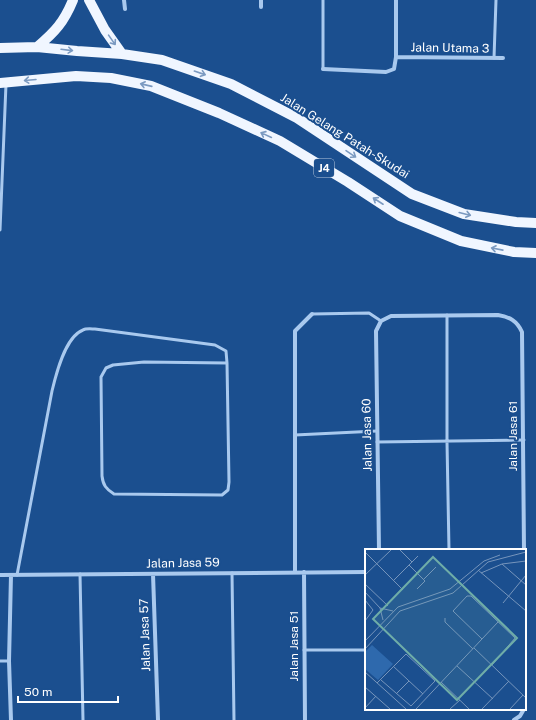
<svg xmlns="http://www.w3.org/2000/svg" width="536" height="720" font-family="'Public Sans',sans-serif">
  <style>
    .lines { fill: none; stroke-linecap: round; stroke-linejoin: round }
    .lane { stroke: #a9c9ee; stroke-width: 3 }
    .street { stroke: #a9c9ee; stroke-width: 4 }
    .primary { stroke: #f0f6ff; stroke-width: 10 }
    .oneway { stroke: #7b9ac1 }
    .labels { text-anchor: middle; stroke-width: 4; stroke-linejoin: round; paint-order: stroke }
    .shield { fill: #1b4f8f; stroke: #bbcadd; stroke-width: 1 }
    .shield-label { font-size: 11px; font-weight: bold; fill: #fff }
    .street-label { font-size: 12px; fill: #fff; stroke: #1b4f8f }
    .inset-road { fill: none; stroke: #7695bc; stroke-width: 1 }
    .view { fill: #6fada8; fill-opacity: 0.15; stroke: #6fada8; stroke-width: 2 }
    .inset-edge { fill: none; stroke: #fff; stroke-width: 2 }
  </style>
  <rect width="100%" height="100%" fill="#1b4f8f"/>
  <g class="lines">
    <path class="lane" d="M494,58L496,0
      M323,69V0
      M0,230L6,84
      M312,314L369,313L381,321
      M447,315V442L449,550
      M295,435L377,431
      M377,442L524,440
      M232,573L234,720
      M80,574L83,720
      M17,575L52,391C56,374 65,337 83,330C86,328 92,329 95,329L215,345L226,351L227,363L229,482L228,490L222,495L114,494C106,489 103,485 102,476L101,377L106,368L113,365L144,362L227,363
      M304,650H366
      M0,661H9"/>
    <path class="street" d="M124,0L125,9
      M261,7V0
      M396,57L503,58
      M323,69L386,72L394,69L396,57V0
      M379,550L376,331L381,321L391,316L498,315C510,317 517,321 522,332L524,550
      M295,572V331L312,314
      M304,572L305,720
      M153,574L158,720
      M0,575L366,572
      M11,575L9,661L11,720
      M525,633V704
      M514,720L520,716L524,709"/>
    <path class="primary" d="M89,0L105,30L122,54
      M37,47C55,32 64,22 73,0
      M0,48L37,47L77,51L122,54L162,60L231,84L297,118L412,194L464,214L516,222L536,223
      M0,83L76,76L111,78L151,86L219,113L280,141L348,182L400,216L461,241L514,252L536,253"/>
  </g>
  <defs><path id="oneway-shaft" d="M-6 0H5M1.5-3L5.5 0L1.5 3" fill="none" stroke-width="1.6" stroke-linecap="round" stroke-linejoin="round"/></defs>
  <g class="oneway">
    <use href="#oneway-shaft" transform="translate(112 40) rotate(55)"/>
    <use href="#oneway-shaft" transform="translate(67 50) rotate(7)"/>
    <use href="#oneway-shaft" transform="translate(200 73) rotate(19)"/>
    <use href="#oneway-shaft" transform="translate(30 80) rotate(175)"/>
    <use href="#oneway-shaft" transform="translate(146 85) rotate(-167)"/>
    <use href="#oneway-shaft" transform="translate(266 135) rotate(-155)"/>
    <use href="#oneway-shaft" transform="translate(351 154) rotate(34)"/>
    <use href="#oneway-shaft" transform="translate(378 201) rotate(-147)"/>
    <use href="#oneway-shaft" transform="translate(465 214) rotate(14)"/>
    <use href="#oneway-shaft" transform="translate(497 249) rotate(-169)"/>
  </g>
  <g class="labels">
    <rect class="shield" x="314" y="159" width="20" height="18" rx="3"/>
    <g class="shield-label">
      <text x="324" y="172">J4</text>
    </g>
    <g class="street-label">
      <text transform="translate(450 48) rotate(1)" y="4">Jalan Utama 3</text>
      <text transform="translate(345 136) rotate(32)" y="4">Jalan Gelang Patah-Skudai</text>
      <text transform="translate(367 435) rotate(-91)" y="4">Jalan Jasa 60</text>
      <text transform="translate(513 436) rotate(-90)" y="4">Jalan Jasa 61</text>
      <text transform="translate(183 563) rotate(-1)" y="4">Jalan Jasa 59</text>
      <text transform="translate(145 635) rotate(-92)" y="4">Jalan Jasa 57</text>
      <text transform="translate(294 646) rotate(-90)" y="4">Jalan Jasa 51</text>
    </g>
  </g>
  <g transform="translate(365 549)">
    <rect width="161" height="161" fill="#1b4f8f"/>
    <path d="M7,96L28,115L13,131L0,120V103Z" fill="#2e69ad"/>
    <path class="inset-road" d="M35,1L47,13M0,3L38,41M137,15L161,36M44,16L60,32L52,40M113,21L161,62M116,24L137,15L161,12M0,26L26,1M59,30L71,18M29,31L53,7M0,35L23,57M0,43L15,59M0,51L8,61L0,72M138,54L161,26M15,59L28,62M15,59L18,71M80,69V73L108,100M117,90L88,62L102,47H106L150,89L127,116M0,92L33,58L85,40L119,12L135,6M109,99L161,149M0,100L35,62L88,44L123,13L161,3M28,117L58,145M92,117L128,150M0,123L41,160M76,133L104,160M12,134L41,105L70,132L46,157L16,131M0,138L25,160M31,145L44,132M0,159L11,147M51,160L133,73M85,160L95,151M117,160L144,132M145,160L158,146"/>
    <path class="view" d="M68,8L152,89L92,151L8,70Z"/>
    <rect width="161" height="161" class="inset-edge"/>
  </g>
  <path d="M18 696v6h100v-6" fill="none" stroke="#ffffff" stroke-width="2"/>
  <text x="24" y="696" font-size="12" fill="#ffffff" stroke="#1b4f8f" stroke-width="3" paint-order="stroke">50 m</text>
</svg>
